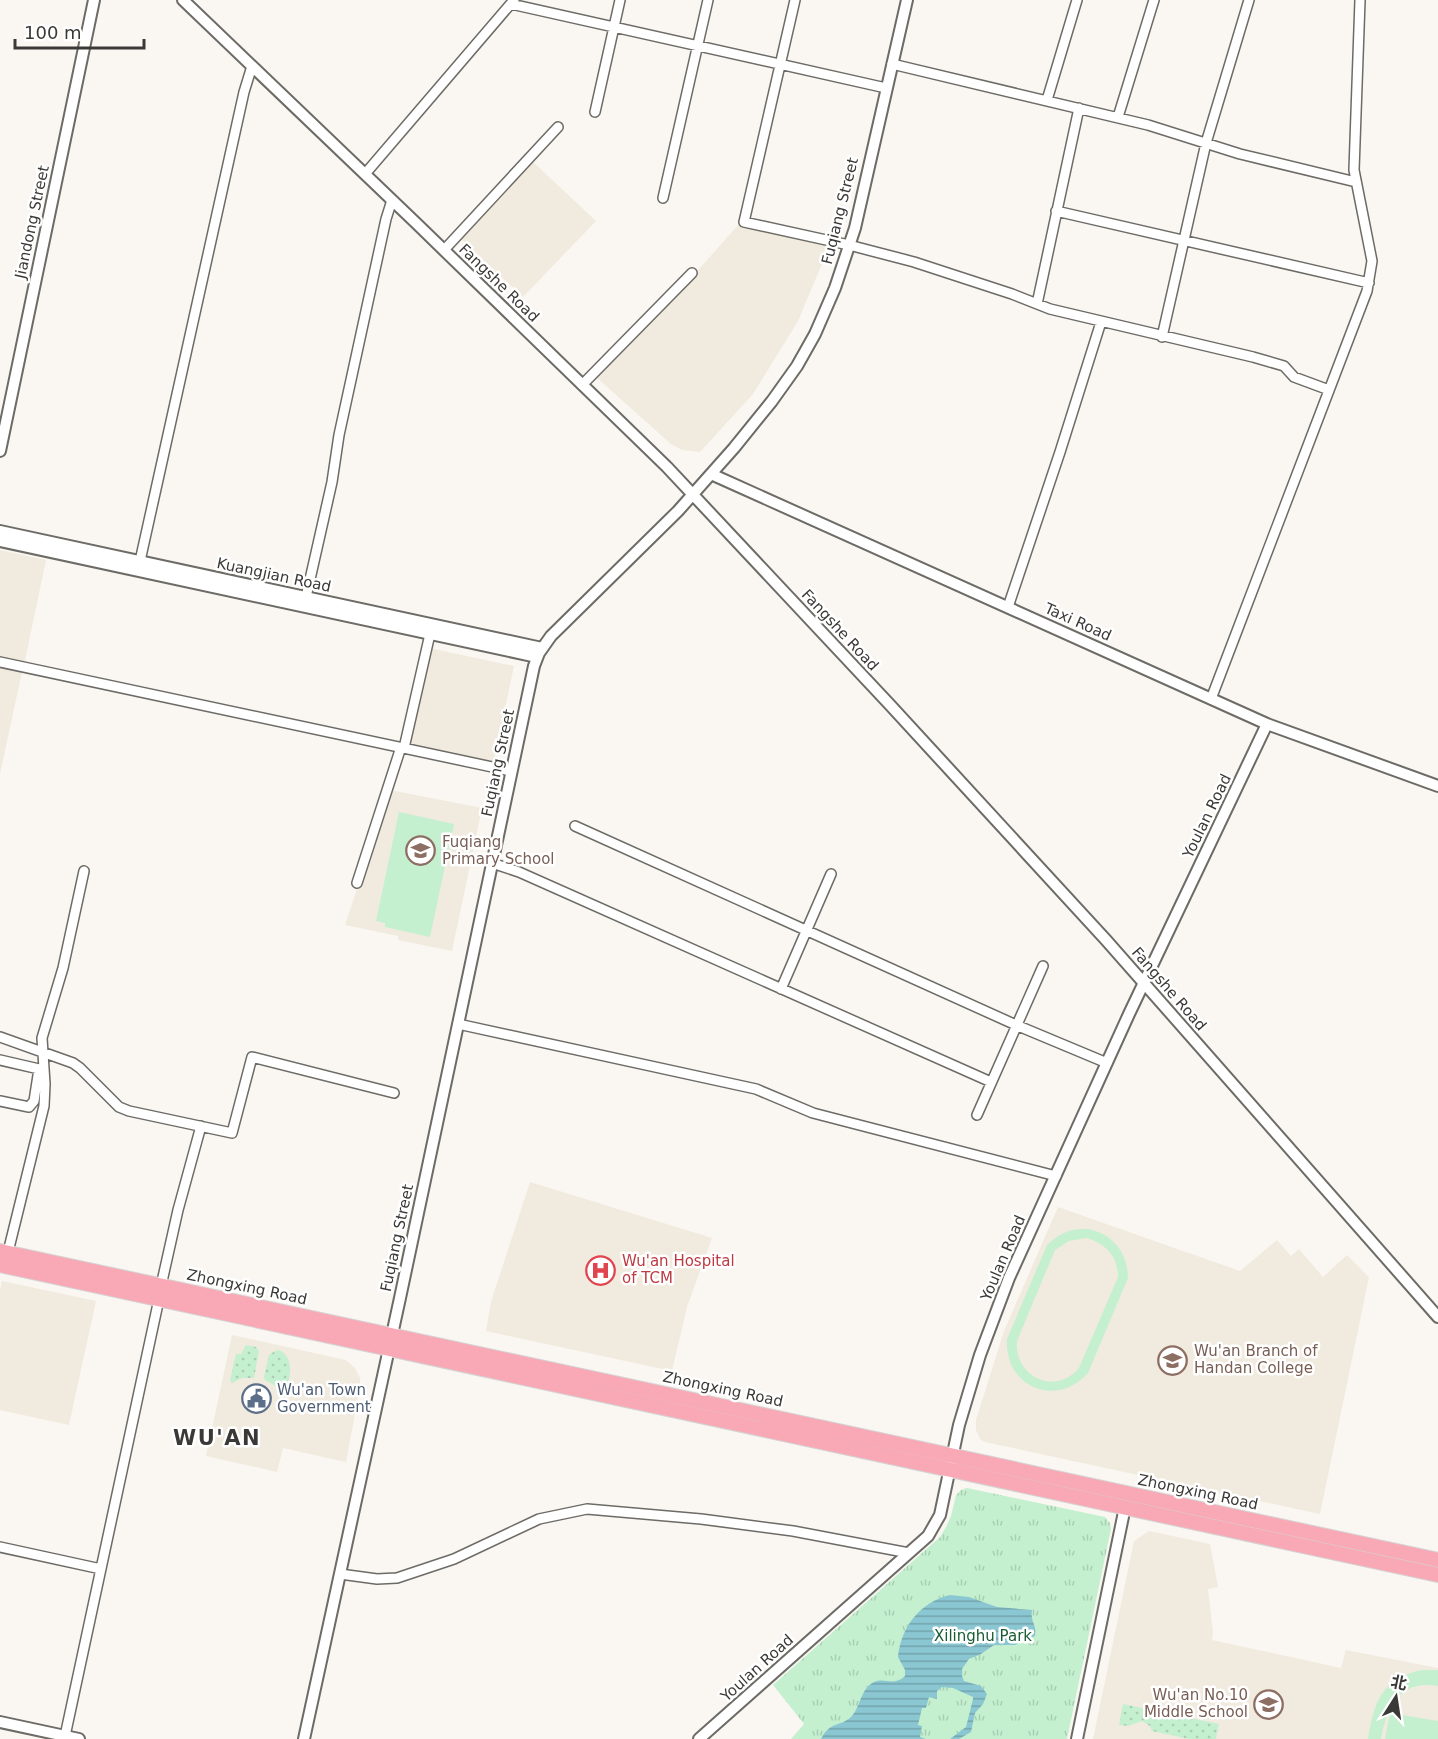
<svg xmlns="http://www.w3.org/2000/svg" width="1438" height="1739" font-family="'DejaVu Sans','Noto Sans SC',sans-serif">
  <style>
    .built { fill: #f1eade }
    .grass { fill: url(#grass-dots) }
    .park { fill: url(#park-tufts) }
    .garden { fill: #c4f0d0; fill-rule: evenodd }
    .water { fill: url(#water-rules) }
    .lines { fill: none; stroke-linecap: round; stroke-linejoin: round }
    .minor-casing { stroke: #6d6b66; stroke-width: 12 }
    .tertiary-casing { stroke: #6d6b66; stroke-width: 14 }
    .primary-casing { stroke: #d4d3d3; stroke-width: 16 }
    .minor { stroke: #fff; stroke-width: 9 }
    .tertiary { stroke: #fff; stroke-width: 10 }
    .primary { stroke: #f9a9b6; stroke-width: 14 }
    .labels { text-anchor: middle; stroke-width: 5; stroke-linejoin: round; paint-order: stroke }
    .street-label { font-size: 15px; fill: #3a3937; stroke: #fff }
    .education-label { font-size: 15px; fill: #785e54; stroke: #fff; text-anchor: start }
    .health-label { font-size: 15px; fill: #be3a42; stroke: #fff; text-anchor: start }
    .service-label { font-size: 15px; fill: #4e5e75; stroke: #fff; text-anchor: start }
    .park-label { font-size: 15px; fill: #175c34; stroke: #fff }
    .district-label { font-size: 21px; font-weight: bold; letter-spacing: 1.5px; fill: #3a3937; stroke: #fff }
  </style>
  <defs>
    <pattern id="grass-dots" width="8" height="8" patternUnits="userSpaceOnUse" patternTransform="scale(1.5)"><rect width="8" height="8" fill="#c4f0d0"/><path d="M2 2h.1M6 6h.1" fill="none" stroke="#a9cfb3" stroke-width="1.8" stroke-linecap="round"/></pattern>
    <pattern id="park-tufts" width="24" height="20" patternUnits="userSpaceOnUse" patternTransform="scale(1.5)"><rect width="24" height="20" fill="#c4f0d0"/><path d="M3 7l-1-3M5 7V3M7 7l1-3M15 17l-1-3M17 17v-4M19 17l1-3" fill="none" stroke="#a9cfb3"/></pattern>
    <pattern id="water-rules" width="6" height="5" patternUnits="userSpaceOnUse" patternTransform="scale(1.5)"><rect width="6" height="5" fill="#8ac7d2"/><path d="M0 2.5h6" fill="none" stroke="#72a3ab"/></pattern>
  </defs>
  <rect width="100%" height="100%" fill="#faf7f2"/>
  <path class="built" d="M531,160L596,221L523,297L458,236Z
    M739,224L829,243L827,252L798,321L753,394L700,452L682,450L671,444L596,377L700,268Z
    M0,550L46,560L24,665L0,659Z
    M429,648L514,666L493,766L406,747Z
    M0,667L22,672L0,774Z
    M390,790L482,808L452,951L398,940V936L345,925Z
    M530,1182L712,1238L687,1307L672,1371L486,1331L491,1302Z
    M1058,1207L1240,1271L1277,1240L1291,1256L1299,1249L1323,1277L1347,1255L1369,1277L1320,1514L985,1442L980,1439L976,1430V1420L1004,1331Z
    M2,1281L96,1301L69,1425L0,1410V1290Z
    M232,1335L346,1360L355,1368L360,1378V1387L346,1462L283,1448L277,1472L206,1456Z
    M1149,1531L1210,1544L1218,1587L1208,1589L1213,1632L1212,1640L1341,1668L1346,1650L1438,1668V1739H1093L1134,1541Z"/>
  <path class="grass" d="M246,1345L256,1347L259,1351L254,1378H242L232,1383L230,1380L236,1354H241Z
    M279,1350C296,1359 289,1377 287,1392L284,1394L280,1392L274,1385L265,1380L264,1377L269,1355L275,1351Z
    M1123,1704L1219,1724L1216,1739H1189L1152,1731L1150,1726L1142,1721L1128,1726L1119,1725Z"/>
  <path class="park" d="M967,1488L1105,1517L1110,1523L1111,1529L1067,1739H791L804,1724L773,1685L940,1537L946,1527L951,1516L956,1495L961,1490Z"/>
  <path class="garden" d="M399,812L454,824L430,937L385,927V923L376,921Z
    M1088,1229C1113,1234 1128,1253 1128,1278L1088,1373C1056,1409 1004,1387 1007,1339L1047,1245C1059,1233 1071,1228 1088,1229ZM1086,1238C1106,1243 1118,1257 1118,1277L1079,1368C1056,1396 1014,1377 1017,1341L1055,1250L1069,1241Z
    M1422,1670H1438V1686C1399,1679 1387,1707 1381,1739H1368C1374,1702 1381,1679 1422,1670Z
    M1390,1713L1438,1721V1739H1385Z"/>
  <path class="water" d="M950,1595L969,1597L997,1607L1032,1610C1030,1622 1037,1624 1035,1636L1015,1645H994L981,1654L969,1659L962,1669V1676L964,1681L981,1686L987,1694L983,1704L975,1713L971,1732L959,1739H950L966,1727L973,1699V1697L953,1688L942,1687L937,1691V1699L929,1697L926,1708H922L918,1725L922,1726L920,1737L926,1739H821C830,1721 840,1727 851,1717C861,1707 860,1689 874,1682C886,1677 893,1687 905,1676V1670L898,1657C901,1627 920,1602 950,1595Z"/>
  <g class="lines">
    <defs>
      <path id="minor" d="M795,0L744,222L849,245L914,262L1012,294L1050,309L1253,357L1284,366L1294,377L1329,390
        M511,4L886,88
        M892,64L1148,125L1240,154L1356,182
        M1047,100L1077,0
        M595,112L620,0
        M1118,117L1154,0
        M365,174L514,0
        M663,198L708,0
        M1056,211L1369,283
        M444,250L558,127
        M1037,304L1079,108
        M1162,337L1206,143L1249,0
        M582,385L692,273
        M140,561L244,92L252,66
        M306,597L332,482L339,435L386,219L392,200
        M1008,607L1060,452L1101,322
        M0,662L511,771
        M1211,699L1367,291L1372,261L1354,170L1360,0
        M404,748L430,634
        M575,826L1016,1025L1107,1063
        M492,863L519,872L991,1082
        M357,883L401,747
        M781,989L831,874
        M458,1024L756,1089L813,1113L1056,1176
        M0,1037L73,1063L80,1068L119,1107L129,1111L232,1133L252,1057L394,1093
        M0,1060L39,1069L34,1101L29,1107L0,1101
        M977,1115L1043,966
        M8,1252L44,1106L45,1084L42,1038L63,968L84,871
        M161,1286L178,1210L201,1126
        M0,1547L101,1569
        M340,1574L377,1579L397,1578L454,1559L539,1519L587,1509L701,1519L793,1531L909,1553
        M65,1736L159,1299"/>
      <path id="tertiary" d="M183,0L416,223L667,467L891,706L1106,940L1438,1317
        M0,451L94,0
        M711,474L1267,724L1438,786
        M0,531L542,648
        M0,541L537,657
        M0,1722L79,1739
        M304,1739L400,1298L534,666L539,653L551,636L678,511L734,448L772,401L797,366L815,334L835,288L855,228L907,0
        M699,1739L928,1536L940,1515L959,1425L980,1355L1009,1278L1129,1014L1267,724
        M1077,1739L1125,1507"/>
      <path id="primary" d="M0,1251L1438,1560
        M0,1265L1438,1575"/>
    </defs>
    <use href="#minor" class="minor-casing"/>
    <use href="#tertiary" class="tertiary-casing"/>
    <use href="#primary" class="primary-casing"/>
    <use href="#minor" class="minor"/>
    <use href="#tertiary" class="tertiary"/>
    <use href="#primary" class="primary"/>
  </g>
  <defs>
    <symbol id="school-ring" viewBox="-11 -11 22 22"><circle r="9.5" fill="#fff" stroke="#8d6e63" stroke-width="1.5"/><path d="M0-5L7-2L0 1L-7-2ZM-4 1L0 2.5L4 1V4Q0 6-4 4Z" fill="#8d6e63"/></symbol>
    <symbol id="hospital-ring" viewBox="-11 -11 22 22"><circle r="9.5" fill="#fff" stroke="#e0444e" stroke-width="1.5"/><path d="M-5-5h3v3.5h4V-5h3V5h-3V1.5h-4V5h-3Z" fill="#e0444e"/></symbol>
    <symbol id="university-ring" viewBox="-11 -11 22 22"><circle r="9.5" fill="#fff" stroke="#8d6e63" stroke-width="1.5"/><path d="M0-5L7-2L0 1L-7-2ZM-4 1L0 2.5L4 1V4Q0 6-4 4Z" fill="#8d6e63"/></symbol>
    <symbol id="civic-ring" viewBox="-11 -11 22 22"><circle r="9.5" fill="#fff" stroke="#5c6f8a" stroke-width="1.5"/><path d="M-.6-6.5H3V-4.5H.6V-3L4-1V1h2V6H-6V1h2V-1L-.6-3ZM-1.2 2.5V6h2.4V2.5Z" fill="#5c6f8a"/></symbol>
  </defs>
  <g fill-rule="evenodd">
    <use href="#school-ring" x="404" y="834" width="33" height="33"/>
    <use href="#hospital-ring" x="584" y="1254" width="33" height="33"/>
    <use href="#university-ring" x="1156" y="1344" width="33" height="33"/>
    <use href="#civic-ring" x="240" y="1382" width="33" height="33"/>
    <use href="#school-ring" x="1252" y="1688" width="33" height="33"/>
  </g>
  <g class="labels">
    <g class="street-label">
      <text transform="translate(840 211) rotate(-76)" y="5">Fuqiang Street</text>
      <text transform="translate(32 222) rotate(-78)" y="5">Jiandong Street</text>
      <text transform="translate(499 283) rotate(44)" y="5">Fangshe Road</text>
      <text transform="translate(274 575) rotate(12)" y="5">Kuangjian Road</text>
      <text transform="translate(1078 622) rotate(24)" y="5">Taxi Road</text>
      <text transform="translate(840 630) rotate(47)" y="5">Fangshe Road</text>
      <text transform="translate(498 763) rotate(-78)" y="5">Fuqiang Street</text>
      <text transform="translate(1207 816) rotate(-64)" y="5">Youlan Road</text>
      <text transform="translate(1169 989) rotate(49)" y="5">Fangshe Road</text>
      <text transform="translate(397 1238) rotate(-78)" y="5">Fuqiang Street</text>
      <text transform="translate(1003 1258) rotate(-67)" y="5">Youlan Road</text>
      <text transform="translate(247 1287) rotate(12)" y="5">Zhongxing Road</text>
      <text transform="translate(723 1389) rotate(12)" y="5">Zhongxing Road</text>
      <text transform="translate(1198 1492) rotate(12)" y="5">Zhongxing Road</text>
      <text transform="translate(757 1668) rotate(-42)" y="5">Youlan Road</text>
    </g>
    <g class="education-label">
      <text x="442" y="847">Fuqiang<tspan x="442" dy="17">Primary School</tspan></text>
      <text x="1194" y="1356">Wu'an Branch of<tspan x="1194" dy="17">Handan College</tspan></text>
      <text x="1248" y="1700" text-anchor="end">Wu'an No.10<tspan x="1248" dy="17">Middle School</tspan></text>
    </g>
    <g class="health-label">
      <text x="622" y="1266">Wu'an Hospital<tspan x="622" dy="17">of TCM</tspan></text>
    </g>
    <g class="service-label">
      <text x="277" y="1395">Wu'an Town<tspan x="277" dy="17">Government</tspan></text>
    </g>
    <g class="park-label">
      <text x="983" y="1641">Xilinghu Park</text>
    </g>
    <g class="district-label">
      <text x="217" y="1445">WU'AN</text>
    </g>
  </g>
  <g transform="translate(1396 1697) rotate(12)" stroke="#ffffff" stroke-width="4.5" paint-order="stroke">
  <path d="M0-4.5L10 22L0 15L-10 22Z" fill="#3a3937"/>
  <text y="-9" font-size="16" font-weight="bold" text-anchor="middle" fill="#3a3937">北</text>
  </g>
  <path d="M15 39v9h129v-9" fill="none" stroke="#3a3937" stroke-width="3"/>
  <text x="24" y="39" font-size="18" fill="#3a3937" stroke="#ffffff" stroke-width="4.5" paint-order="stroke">100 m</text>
</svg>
